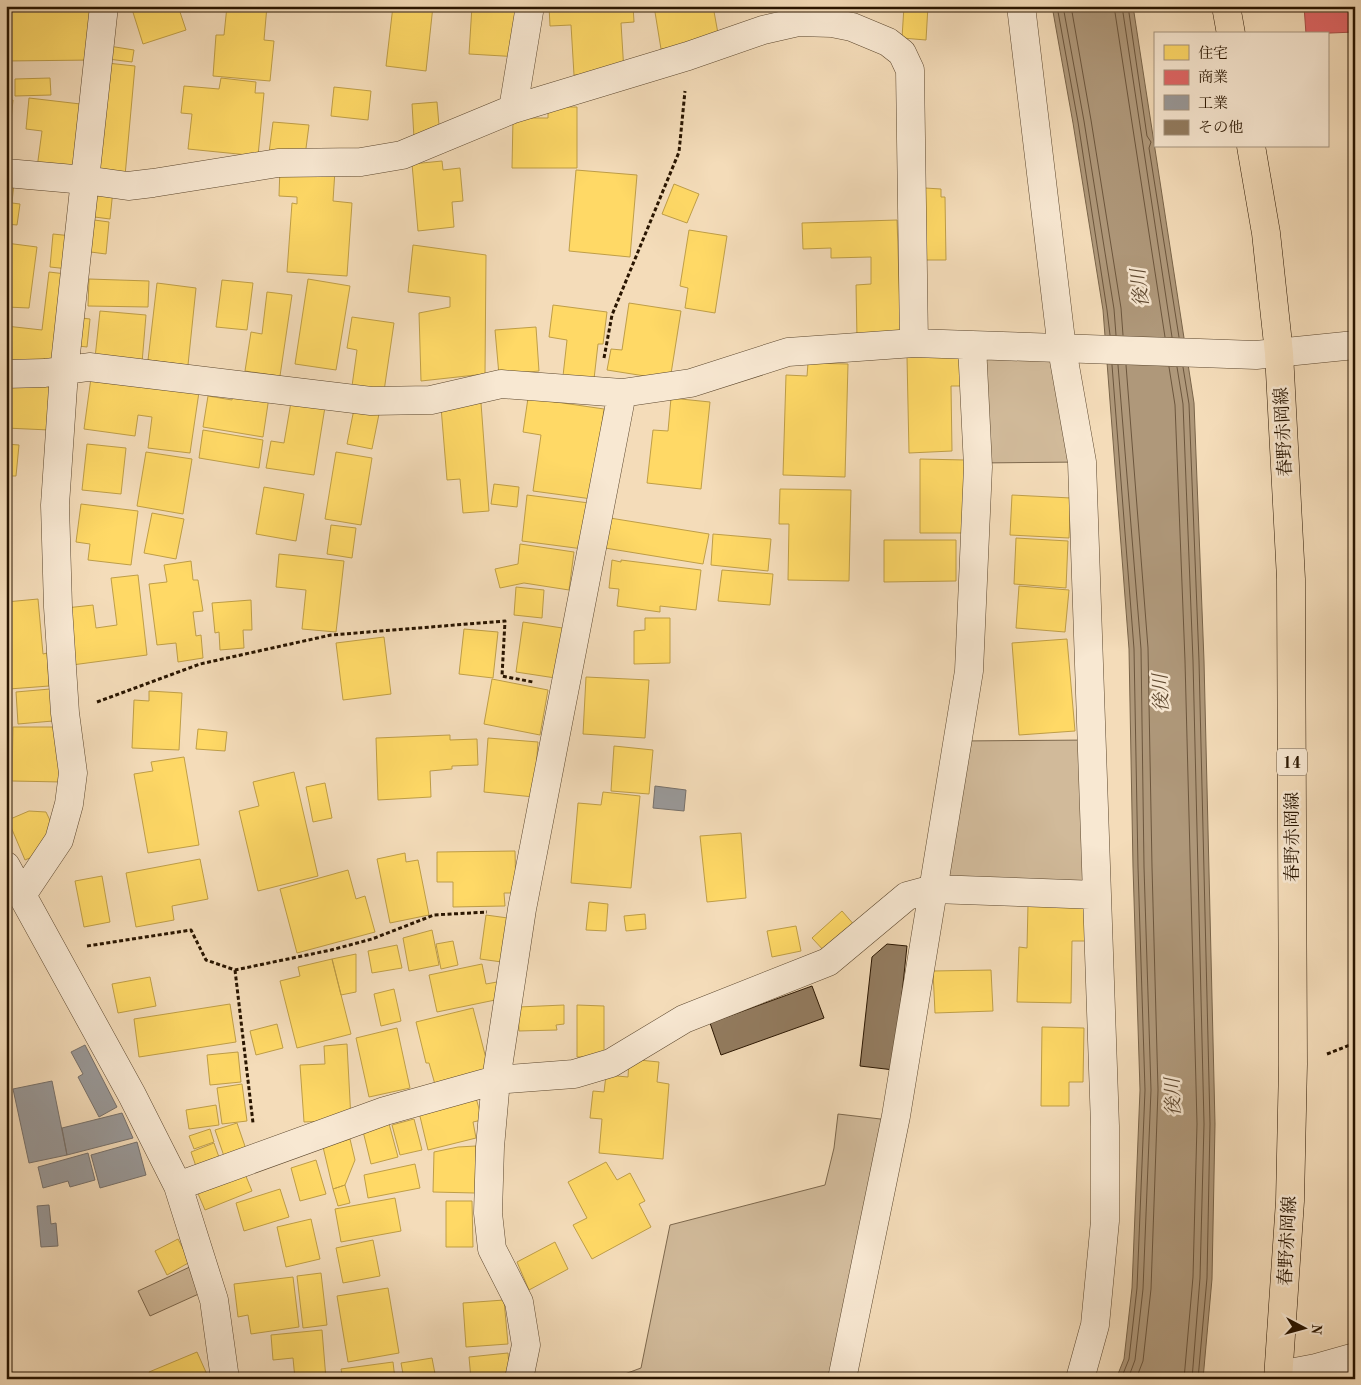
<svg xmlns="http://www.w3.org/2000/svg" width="1361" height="1385" font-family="'Old Standard TT','Noto Serif JP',serif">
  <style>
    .green { fill: #d1ba9a; stroke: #7d684d }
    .water { fill: #af987a; stroke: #796449 }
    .homes { fill: #ffd966; stroke: #bf9e47 }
    .shops { fill: #e06666; stroke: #a94e47 }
    .industry { fill: #999; stroke: #77716b }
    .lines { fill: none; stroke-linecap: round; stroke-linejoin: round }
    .shore { stroke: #6c563d; stroke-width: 1 }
    .building { fill: #937c60; stroke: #291500 }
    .minor-casing { stroke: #5c472e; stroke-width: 29 }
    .major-casing { stroke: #291500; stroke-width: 29 }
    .path { stroke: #291500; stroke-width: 3; stroke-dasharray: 4 2.5; stroke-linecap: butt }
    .minor { stroke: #f8e8d2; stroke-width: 28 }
    .major { stroke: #f4dcb9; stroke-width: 28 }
    .labels { text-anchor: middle; stroke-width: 5; stroke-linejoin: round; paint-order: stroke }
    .shield { fill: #f8e8d2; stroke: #67543f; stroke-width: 1 }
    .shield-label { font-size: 16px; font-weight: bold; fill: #291500 }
    .street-label { font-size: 18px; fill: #291500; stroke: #f8e8d2 }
    .water-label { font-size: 19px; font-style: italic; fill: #5f4931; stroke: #f8e8d2 }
  </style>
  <rect width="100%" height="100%" fill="#f4dcb9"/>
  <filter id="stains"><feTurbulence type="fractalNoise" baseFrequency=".004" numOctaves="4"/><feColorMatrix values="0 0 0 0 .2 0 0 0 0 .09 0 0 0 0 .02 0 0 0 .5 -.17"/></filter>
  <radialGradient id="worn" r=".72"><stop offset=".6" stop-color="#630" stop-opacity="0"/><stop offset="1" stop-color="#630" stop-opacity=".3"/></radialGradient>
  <path class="green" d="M972,345L1062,349L1082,462L977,463Z
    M1092,740L1097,895L933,889L957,741Z
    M838,1114L889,1120L834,1379H611L641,1368L670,1225L825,1185L834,1148Z
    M194,1265L203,1292L150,1316L138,1291Z"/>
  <path class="water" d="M1052,6H1133L1194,403L1204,661L1215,1124L1212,1279L1203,1379H1116L1124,1359L1132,1288L1140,1090L1133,867L1129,649L1103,310L1073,123Z"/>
  <path class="homes" d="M6,6H93V60L6,61Z
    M131,6H178L186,30L143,44Z
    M227,6H267L264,40L274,41L270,81L213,76L216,35H224Z
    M393,6H433L426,71L386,66Z
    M472,6H517L520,57L469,54Z
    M549,6H633L634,22L621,23L624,72L574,75L571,25L550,26Z
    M654,6H713L719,39L661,49Z
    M766,6H804L766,10Z
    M904,6H928L926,40L902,38Z
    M109,46L134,50L132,62L108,59Z
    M107,63L135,66L125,176L96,174Z
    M50,78L51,95L15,96V79Z
    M221,78L256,82L255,93H264L258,156L188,149L192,114L181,113L184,86L219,89Z
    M334,87L371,91L368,120L331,116Z
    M29,98L89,105L81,173L37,168L42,131L26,129Z
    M6,100H13L7,161H6Z
    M437,102L440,137L414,138L412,104Z
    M548,107H577V168H512L513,118H548Z
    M273,122L309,125L305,156L269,153Z
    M442,161L443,170L460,168L463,201L452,202L454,227L418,231L412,164Z
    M280,167L335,170L333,201L352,203L347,276L287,272L292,203L297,204V197L279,196Z
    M576,170L637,175L630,257L569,251Z
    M6,181H14L12,203L20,204L17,225L6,224Z
    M674,184L699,194L687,223L662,214Z
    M90,188L113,190L110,219L87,216Z
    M925,188L941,189V197H945L946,260H921Z
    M87,219L109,222L106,254L83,251Z
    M897,220L901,338L857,339L856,285L871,284V257L831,258V248L803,249L802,223Z
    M689,230L727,236L715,313L685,308L688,288L680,286Z
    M53,234L72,236L69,269L50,267Z
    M6,243L37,247L29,308L6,307Z
    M413,245L486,255L485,374L421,381L419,313L450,307V297L408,292Z
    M49,272L66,274L56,370L6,364V326L42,330Z
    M89,279L149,281L148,307L88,306Z
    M308,279L350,286L336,370L295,364Z
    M222,280L253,283L247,330L216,327Z
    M157,283L196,288L188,365L148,360Z
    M267,292L292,295L280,376L245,371L251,332L262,334Z
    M629,303L681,311L670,380L607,370L611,349L622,350Z
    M553,305L607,312L603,344H598L594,379L563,376L567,340L549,337Z
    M100,311L146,315L142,363L95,358Z
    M74,317L90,319L87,347L70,345Z
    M352,317L394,323L384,391L352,386L357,350L347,348Z
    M536,327L539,371L499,375L495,330Z
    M964,356V386H951L952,451L909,453L907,357Z
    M808,363L848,364L845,477L783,475L786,375L807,376Z
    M91,378L199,392L190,453L148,448L152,417L138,415L135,436L84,429Z
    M6,382L52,385L49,430L6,428Z
    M234,391L269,397L263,437L203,427L208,396L232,400Z
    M528,398L604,409L592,499L533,491L541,435L523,432Z
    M671,398L710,402L701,489L647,483L653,430L668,431Z
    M291,402L325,407L314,475L266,468L271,441L284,443Z
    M481,403L489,511L463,513L460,479L447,480L441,407Z
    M354,409L379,414L372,449L347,444Z
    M203,430L263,440L259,468L199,458Z
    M6,444L19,445L16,476H6Z
    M87,444L126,448L121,494L82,490Z
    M146,452L192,459L183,514L137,506Z
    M336,452L372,458L361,525L325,519Z
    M920,459L965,460V533H920Z
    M494,484L519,487L517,507L491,504Z
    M264,487L304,494L296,541L256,534Z
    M780,489L851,490L849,581L788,580L789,524H779Z
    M527,495L589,503L583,549L522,541Z
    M1012,495L1071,498L1069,538L1010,535Z
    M81,504L138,511L131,565L88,560L90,544L76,542Z
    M152,513L184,519L176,559L144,553Z
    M610,518L709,534L703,564L605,548Z
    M331,525L356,528L352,558L327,554Z
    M713,534L771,539L768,571L711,565Z
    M1016,538L1068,541L1066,588L1014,584Z
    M884,540H956V581L884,582Z
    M520,544L574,552L569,590L524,583L500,588L495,569L518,564Z
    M279,554L344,561L336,632L302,629L306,590L276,587Z
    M612,560L621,562V560L701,570L696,610L660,606V612L617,606L619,589L609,588Z
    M191,561L193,580H198L203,611L193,612L196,636L201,635L203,658L178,662L176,643L157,645L149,584L167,582L164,565Z
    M722,570L773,574L770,605L718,601Z
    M138,575L147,655L72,665L66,608L93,605L96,628L117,625L111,578Z
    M1019,586L1069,590L1065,632L1016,628Z
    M516,587L544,590L542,618L514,615Z
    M38,599L43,654L47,653L49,686L9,689L6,654V602Z
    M251,600L252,630H243L244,648L220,650L219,632L215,633L212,603Z
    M645,618H670V663L634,664V631L645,630Z
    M523,622L569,629L562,679L516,672Z
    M464,629L498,632L493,678L459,674Z
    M384,637L391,694L343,700L336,643Z
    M1067,639L1075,731L1019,735L1012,643Z
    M7,653L9,689H6V654Z
    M586,677L649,680L645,738L583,734Z
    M492,679L548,690L540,735L484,724Z
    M50,689L53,721L18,724L16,692Z
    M149,691L182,693L179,750L132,748L134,700L149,701Z
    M13,727H62V782L12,781Z
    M198,729L227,732L225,751L196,749Z
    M450,735V740L477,739L478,765L452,766V769L430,771L431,797L378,800L376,738Z
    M488,738L538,742L534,797L484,792Z
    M614,746L653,750L649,794L611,791Z
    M184,757L199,845L148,853L134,774L153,771L151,762Z
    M294,772L318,876L258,891L239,811L259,806L253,782Z
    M325,783L332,818L313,822L306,787Z
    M603,792L640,796L631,888L571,883L578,803L601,805Z
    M29,811L46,812L56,833L46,851L25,860L8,820Z
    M741,833L746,898L707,902L700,836Z
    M515,851L516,893H504L505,906L453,907V882H437V852Z
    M405,853L406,862L418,860L429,915L390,923L377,859Z
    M200,859L208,899L172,906L174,920L136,927L126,873Z
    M348,870L356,899L365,896L375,932L297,953L280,889Z
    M102,876L110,922L84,927L75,881Z
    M589,902L608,904L606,931L586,930Z
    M1028,904L1089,905V941H1072L1071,1003L1017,1002L1019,947L1027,948Z
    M842,911L856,927L827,954L812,938Z
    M645,914L646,929L626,931L624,916Z
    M486,915L515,919L509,963L480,959Z
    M796,926L801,951L772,957L767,931Z
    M432,930L439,965L409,971L403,938Z
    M453,941L458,965L441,969L436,944Z
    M397,945L402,968L372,973L368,951Z
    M356,954V992L341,995L332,959Z
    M332,959L351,1034L297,1048L280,981L300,976L298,967Z
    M482,964L486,984L497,982L500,999L437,1012L429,975Z
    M991,970L993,1011L935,1013L933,971Z
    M150,977L156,1006L118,1013L112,984Z
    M394,989L401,1021L381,1026L374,994Z
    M230,1004L236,1042L139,1057L134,1019Z
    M564,1005V1024L556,1025L557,1030L519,1031L518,1007Z
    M577,1005L604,1006V1057H577Z
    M473,1008L490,1074L436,1088L429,1063H426L416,1022Z
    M277,1024L283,1048L256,1055L250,1031Z
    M1042,1027L1084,1028L1083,1082H1069V1106H1041Z
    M397,1028L410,1088L369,1097L356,1038Z
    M347,1044L351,1120L304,1122L300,1065L325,1064L324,1046Z
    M238,1052L241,1082L210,1085L207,1055Z
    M629,1059L659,1062L657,1082L669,1084L663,1159L599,1153L602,1119L590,1118L593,1091L604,1092L606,1075L628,1077Z
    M242,1084L247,1121L222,1124L217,1088Z
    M475,1094L482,1120L473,1122L476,1138L428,1150L418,1108Z
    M216,1105L219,1125L189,1129L186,1110Z
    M414,1119L422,1150L400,1155L392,1125Z
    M388,1120L398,1157L371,1164L362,1127Z
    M237,1123L248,1155L226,1162L215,1130Z
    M210,1129L214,1142L194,1149L189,1136Z
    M350,1139L355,1160L345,1185L333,1189L323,1147Z
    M214,1143L221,1163L198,1172L191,1152Z
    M476,1146L475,1193L433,1192L434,1152L458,1147Z
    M316,1160L326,1194L300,1201L291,1168Z
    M606,1162L617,1180L630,1173L645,1201L639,1204L651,1227L592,1259L573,1225L587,1218L568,1182Z
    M415,1164L420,1188L368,1198L364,1175Z
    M243,1169L252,1191L205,1210L196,1189Z
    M345,1185L350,1203L338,1206L333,1189Z
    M280,1189L289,1217L244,1231L236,1203Z
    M395,1198L401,1231L341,1242L335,1209Z
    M446,1201H472L473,1247H446Z
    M311,1219L320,1259L286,1267L277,1227Z
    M178,1239L190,1262L167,1275L155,1251Z
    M373,1240L380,1276L343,1283L336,1248Z
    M555,1242L568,1269L529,1290L517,1262Z
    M321,1273L327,1325L303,1328L297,1276Z
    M293,1277L299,1327L251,1334L248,1315L238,1317L234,1284Z
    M388,1288L399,1353L348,1362L337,1296Z
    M504,1300L508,1344L466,1347L463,1303Z
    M322,1330L326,1379H295L293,1358L273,1360L271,1335Z
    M197,1352L209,1379H152L149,1372Z
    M508,1353L510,1379H471L469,1357Z
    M432,1358L436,1379H404L401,1363Z
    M393,1362L395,1379H343L341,1369Z"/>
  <path class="shops" d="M1304,6H1355V32L1306,34Z"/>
  <path class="industry" d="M655,786L686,790L684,811L653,808Z
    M85,1045L117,1107L99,1117L78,1077L83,1074L71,1052Z
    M52,1081L67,1155L29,1163L13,1089Z
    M122,1113L133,1138L67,1155L62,1128Z
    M137,1142L146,1175L100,1188L91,1155Z
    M88,1153L95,1180L70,1187L68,1181L43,1188L38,1167Z
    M49,1205L51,1224L56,1223L58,1246L41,1247L37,1206Z"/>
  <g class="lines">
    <path class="shore" d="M1057,6L1078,122L1107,310L1110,335
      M1063,6L1084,121L1114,309L1116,335
      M1071,6L1091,120L1121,308L1123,335
      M1114,6L1165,337
      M1122,6L1172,337
      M1128,6L1147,136L1151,142L1149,148L1179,337
      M1112,365L1134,649L1138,867L1145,1090L1137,1288L1129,1359L1121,1379
      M1118,365L1141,649L1144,867L1151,1090L1143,1289L1135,1360L1128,1379
      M1126,365L1148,648L1152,867L1158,1090L1151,1289L1143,1361L1136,1379
      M1169,367L1175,405L1185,661L1197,1124L1193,1277L1184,1379
      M1177,367L1183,404L1193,661L1204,1124L1200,1278L1192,1379
      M1183,367L1189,404L1199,661L1210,1124L1207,1278L1198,1379"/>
  </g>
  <path class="building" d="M887,944L907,946L894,1070L860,1066L872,957Z
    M812,986L824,1018L721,1055L710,1023Z"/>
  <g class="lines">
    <defs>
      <path id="minor" d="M1021,6L1062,349L1082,462L1105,1126V1221L1095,1325L1080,1379
        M513,109L530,6
        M6,173L85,180L128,186L153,183L278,163L361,162L402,155L513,109L688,56L763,30L798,22L832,23L852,27L888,42L902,53L910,70L914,343
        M6,374L45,373L89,367L371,401L431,400L501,384L622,393L691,383L788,352L914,343L972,345
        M6,866L132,1095L178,1186L214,1300L225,1379
        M22,895L59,840L69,804L73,773L65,713L58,607L55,505L64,372L104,6
        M178,1186L385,1111L496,1080L574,1074L611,1063L684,1019L828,962L907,896L933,889L1097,895
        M1279,1375L1316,1368L1355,1357
        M519,1379L526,1345L519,1302L492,1249L488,1213L490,1147L496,1080L522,909L622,393
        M842,1379L896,1116L969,671L978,467L972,345L1256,355L1355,345"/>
      <path id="major" d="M1226,6L1231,34
        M1251,146L1266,233L1279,353L1291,579L1293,1064L1290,1201L1278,1379"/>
    </defs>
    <use href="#minor" class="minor-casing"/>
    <use href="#major" class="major-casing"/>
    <path class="path" d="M604,358L612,315L679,152L685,91
      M97,702L200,664L331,635L505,621L502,676L533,682
      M87,946L191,930L206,960L235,970L331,950L372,939L434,915L487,912
      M235,970L253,1123
      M1327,1054L1355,1043"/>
    <use href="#minor" class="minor"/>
    <use href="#major" class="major"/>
  </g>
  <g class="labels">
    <rect class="shield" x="1277" y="748.5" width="30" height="27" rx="4"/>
    <g class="shield-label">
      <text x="1292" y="768">14</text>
    </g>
    <g class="street-label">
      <text transform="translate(1283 432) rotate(-93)" y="6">春野赤岡線</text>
      <text transform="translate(1292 837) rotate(-90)" y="6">春野赤岡線</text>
      <text transform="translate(1287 1241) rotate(-87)" y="6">春野赤岡線</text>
    </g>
    <g class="water-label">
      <text transform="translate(1139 288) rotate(-96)" y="7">後川</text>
      <text transform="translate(1160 693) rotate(-92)" y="7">後川</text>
      <text transform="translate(1172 1097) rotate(-92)" y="7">後川</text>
    </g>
  </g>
  <rect width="1361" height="1385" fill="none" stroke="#f4dcb9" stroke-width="25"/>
  <rect x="8" y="8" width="1346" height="1370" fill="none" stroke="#291500" stroke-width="2.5"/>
  <rect x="12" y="12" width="1336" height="1360" fill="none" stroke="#291500"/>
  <rect x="1154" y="32" width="175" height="115" fill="#f8e8d2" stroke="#a5947e"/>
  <rect x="1164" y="45" width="25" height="15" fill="#ffd966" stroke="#a5947e"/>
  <text x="1198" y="58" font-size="15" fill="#291500">住宅</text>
  <rect x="1164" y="70" width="25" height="15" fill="#e06666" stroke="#a5947e"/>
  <text x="1198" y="82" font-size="15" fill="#291500">商業</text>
  <rect x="1164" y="95" width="25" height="15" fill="#999999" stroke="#a5947e"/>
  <text x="1198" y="108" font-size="15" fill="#291500">工業</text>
  <rect x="1164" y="120" width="25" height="15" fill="#937c60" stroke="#a5947e"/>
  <text x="1198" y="132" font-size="15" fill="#291500">その他</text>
  <g transform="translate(1304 1328) rotate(96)" stroke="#f8e8d2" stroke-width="4" paint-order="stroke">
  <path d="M0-4L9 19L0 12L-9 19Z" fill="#291500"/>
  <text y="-8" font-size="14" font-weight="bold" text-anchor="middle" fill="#291500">N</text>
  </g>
  <rect width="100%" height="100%" filter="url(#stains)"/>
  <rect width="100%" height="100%" fill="url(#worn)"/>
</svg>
